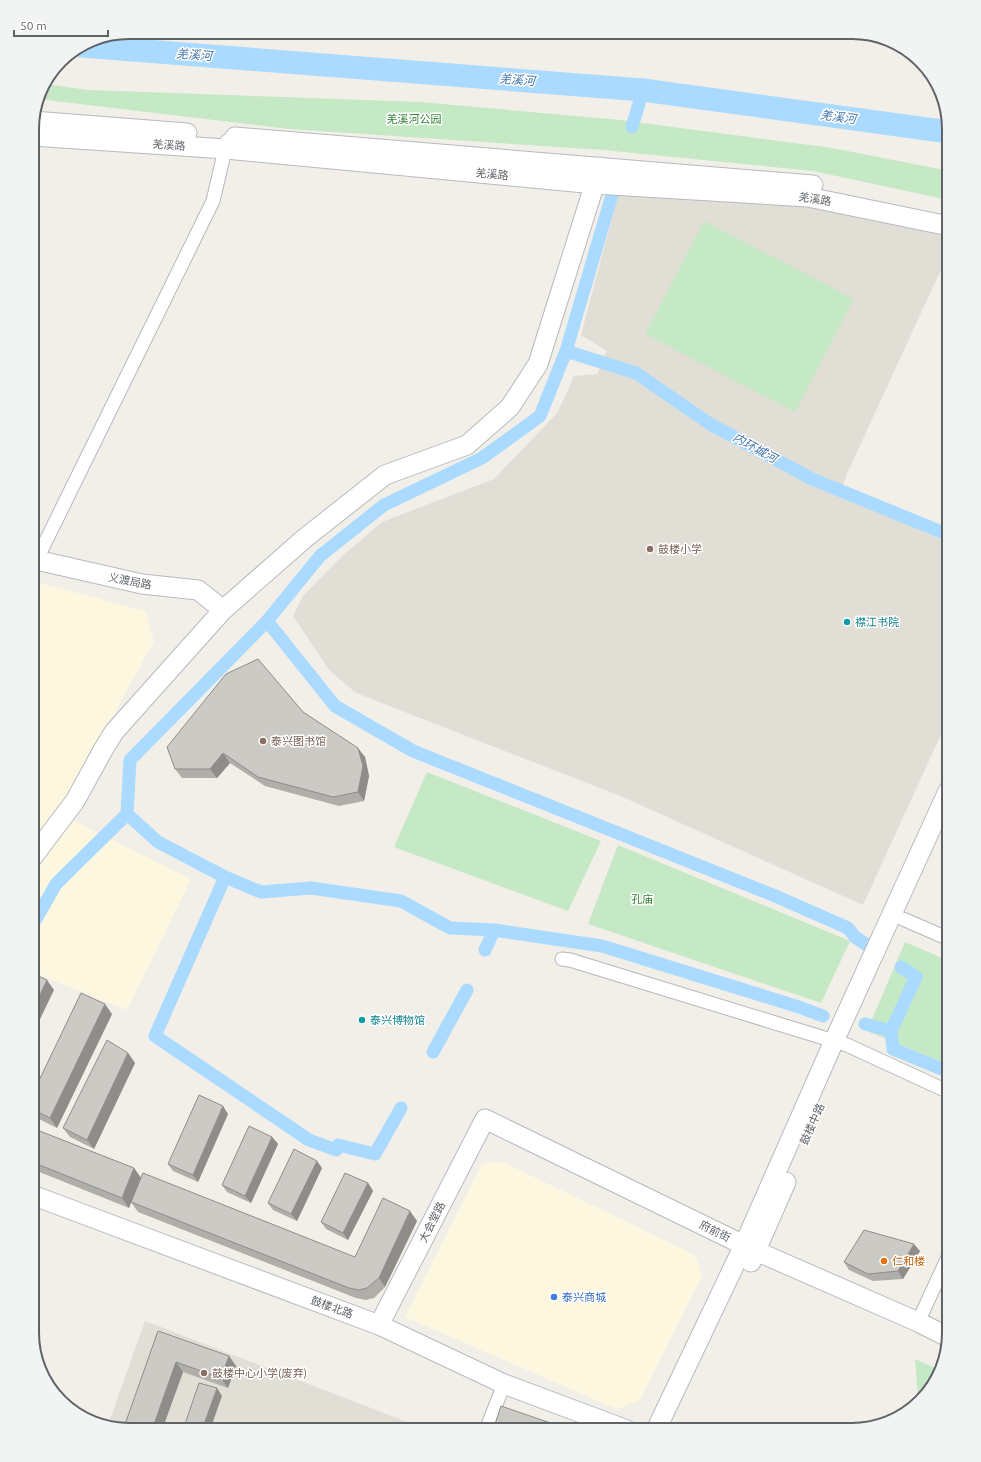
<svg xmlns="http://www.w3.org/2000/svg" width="981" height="1462" font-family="Ubuntu,'Noto Sans SC',sans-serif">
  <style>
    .commercial { fill: #fef7e0 }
    .education { fill: #e1ded6 }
    .green { fill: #c5e8c5 }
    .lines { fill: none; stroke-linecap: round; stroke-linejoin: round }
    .canal { stroke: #aadaff; stroke-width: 13 }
    .river { stroke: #aadaff; stroke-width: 23 }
    .street-casing { stroke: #b5b8bc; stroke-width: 15 }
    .secondary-casing { stroke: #b6babf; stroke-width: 21 }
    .street { stroke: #fff; stroke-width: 13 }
    .secondary { stroke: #fff; stroke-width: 19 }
    .wall { fill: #afaea9 }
    .shaded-wall { fill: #8f8d8a }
    .building { fill: #cccac5; stroke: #8f8d8a }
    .education-dot { fill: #8d6e63; stroke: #fff; stroke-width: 1.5 }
    .culture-dot { fill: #0f9aa8; stroke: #fff; stroke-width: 1.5 }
    .food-dot { fill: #e8710a; stroke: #fff; stroke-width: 1.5 }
    .shop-dot { fill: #3f7fe0; stroke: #fff; stroke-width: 1.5 }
    .labels { text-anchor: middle; stroke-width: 3; stroke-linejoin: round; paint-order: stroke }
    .park-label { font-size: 11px; fill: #348238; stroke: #fff }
    .street-label { font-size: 11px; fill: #5f6368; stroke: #fff }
    .education-label { font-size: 11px; fill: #785e54; stroke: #fff; text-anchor: start }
    .culture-label { font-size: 11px; fill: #0d838f; stroke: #fff; text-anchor: start }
    .food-label { font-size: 11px; fill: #c56008; stroke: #fff; text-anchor: start }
    .shop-label { font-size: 11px; fill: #366cbe; stroke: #fff; text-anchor: start }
    .water-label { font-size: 12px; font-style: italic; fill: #4174aa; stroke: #fff }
    .rim { fill: none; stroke: #5f6368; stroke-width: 2 }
  </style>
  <rect width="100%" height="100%" fill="#f1efe8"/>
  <path class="commercial" d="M32,581L145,611L154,641L63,806L70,819L191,879L127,1010L32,972Z
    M503,1162L695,1255L702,1276L640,1400L617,1409L405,1317L482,1164Z"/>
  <path class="education" d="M621,184L815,202L949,237V252L846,476L840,495L949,543V717L863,905L618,795L356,693L330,671L293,616L303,596L343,555L382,522L494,479L558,412L574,376L597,374L607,351L581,335Z
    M145,1321L428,1430H123L108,1425Z"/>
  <path class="green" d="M45,84L88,90L420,102L620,120L832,148L949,171V200L813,171L603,150L289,129L38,99L39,92Z
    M704,221L854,299L795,412L645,334Z
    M427,772L601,841L568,911L394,847Z
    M618,845L850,941L821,1003L588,924Z
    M905,942L949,961V1065L867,1031Z
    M915,1359L939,1370L936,1382L918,1399Z"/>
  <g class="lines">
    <path class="canal" d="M632,127L643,90
      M566,351L636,373L710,424L812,479L949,535
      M267,621L335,706L413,751L773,895L848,928L855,937L867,945
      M127,814L158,842L225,877L155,1036L309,1140L336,1150L338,1145L375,1154L401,1108
      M225,877L261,892L311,888L401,901L450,928L494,930L602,946L799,1007L823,1016
      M32,926L56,884L127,814L130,760L267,621L320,556L384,505L482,458L540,416L566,351L614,188
      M485,950L494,930
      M901,967L916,977L891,1031L893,1049L949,1072
      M865,1024L891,1031
      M433,1052L467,990"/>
    <path class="river" d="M82,46L643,90L949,132"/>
    <defs>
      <path id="street" d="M36,561L213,201L227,141
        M903,919L949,939
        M562,959L570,960L847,1045L949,1092
        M918,1322L949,1255
        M486,1430L504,1384"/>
      <path id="secondary" d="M33,121L187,133
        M32,136L226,149L595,184L808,197L949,226
        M235,137L813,185
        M32,559L142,584L198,590L223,610
        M32,858L75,801L103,750L114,732L223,610L305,538L385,475L467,445L510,407L538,364L600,167
        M32,1195L379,1325L504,1384L627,1430
        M751,1262L786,1182
        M379,1325L485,1119L756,1251L918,1322L948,1337
        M656,1430L744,1245L834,1041L949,789"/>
    </defs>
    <use href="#street" class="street-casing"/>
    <use href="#secondary" class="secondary-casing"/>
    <use href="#street" class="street"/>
    <use href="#secondary" class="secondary"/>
  </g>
  <path class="wall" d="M303,712L365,757L369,776L364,801L339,806L265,786L230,763L217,778H182L175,769Z
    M112,1014L57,1128L33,1116L32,1115V1095Z
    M128,1053L135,1063L94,1149L70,1137L63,1128Z
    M228,1114L198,1182L173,1171L168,1164Z
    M32,1128L134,1168L141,1178L129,1208L32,1169Z
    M272,1137L278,1144L251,1203L227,1192L222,1185Z
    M322,1168L297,1221L273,1210L268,1203Z
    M368,1183L373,1191L348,1240L326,1229L321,1222Z
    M131,1202L355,1257L417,1221L385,1287L374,1298L366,1300L356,1298L138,1212Z
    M920,1251L903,1279L873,1281L849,1270L844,1262Z
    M949,1274V1290L944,1284Z
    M158,1331L229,1356L236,1366L228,1388L183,1372L162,1430H123Z"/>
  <path class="shaded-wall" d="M358,748L365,757L369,776L364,801L358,792Z
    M223,753L230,763L217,778L210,769Z
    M47,980L54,990L32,1036V1012Z
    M105,1004L112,1014L57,1128L50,1118Z
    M128,1053L135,1063L94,1149L87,1140Z
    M223,1106L228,1114L198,1182L193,1175Z
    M272,1137L278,1144L251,1203L245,1196Z
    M317,1161L322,1168L297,1221L291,1214Z
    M134,1168L141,1178L129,1208L122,1198Z
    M368,1183L373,1191L348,1240L343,1233Z
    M410,1211L417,1221L385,1287L379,1278Z
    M914,1244L920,1251L903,1279L898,1271Z
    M229,1356L236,1366L228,1388L221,1378Z
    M176,1362L183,1372L162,1430H152Z
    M217,1388L222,1396L210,1430H202Z"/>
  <path class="building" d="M258,659L303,712L358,748L363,766L358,792L333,797L258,777L223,753L210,769H175L167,747L226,674Z
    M32,973L47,980L32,1012Z
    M81,993L105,1004L50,1118L32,1109V1095Z
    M107,1040L128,1053L87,1140L63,1128Z
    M199,1095L223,1106L193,1175L168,1164Z
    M249,1126L272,1137L245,1196L222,1185Z
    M32,1128L134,1168L122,1198L32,1162Z
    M294,1149L317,1161L291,1214L268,1203Z
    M143,1173L355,1257L383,1198L410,1211L379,1278L367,1288L359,1290L349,1288L131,1202Z
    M345,1173L368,1183L343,1233L321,1222Z
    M864,1230L914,1244L898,1271L868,1274L844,1262Z
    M949,1274V1286L944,1284Z
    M158,1331L229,1356L221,1378L176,1362L152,1430H123Z
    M199,1383L217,1388L202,1430H183Z
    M501,1406L571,1430H493Z"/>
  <g class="education-dot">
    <circle cx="650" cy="549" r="4"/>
    <circle cx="263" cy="741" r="4"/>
    <circle cx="204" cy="1373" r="4"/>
  </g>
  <g class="culture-dot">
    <circle cx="847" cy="622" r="4"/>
    <circle cx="362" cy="1020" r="4"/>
  </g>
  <circle class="food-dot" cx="884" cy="1261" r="4"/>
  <circle class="shop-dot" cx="554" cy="1297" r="4"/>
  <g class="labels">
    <g class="park-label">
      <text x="414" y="123">羌溪河公园</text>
      <text x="642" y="903">孔庙</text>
    </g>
    <g class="street-label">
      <text transform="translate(169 145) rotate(4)" y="4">羌溪路</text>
      <text transform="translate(492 174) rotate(5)" y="4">羌溪路</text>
      <text transform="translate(815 199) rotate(9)" y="4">羌溪路</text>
      <text transform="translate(130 581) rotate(11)" y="4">义渡局路</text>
      <text transform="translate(812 1124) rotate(-66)" y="4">鼓楼中路</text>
      <text transform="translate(432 1222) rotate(-63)" y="4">大会堂路</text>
      <text transform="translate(715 1231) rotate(26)" y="4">府前街</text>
      <text transform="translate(332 1307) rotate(20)" y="4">鼓楼北路</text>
    </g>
    <g class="education-label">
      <text x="658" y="553">鼓楼小学</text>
      <text x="271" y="745">泰兴图书馆</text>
      <text x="212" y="1377">鼓楼中心小学(废弃)</text>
    </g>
    <g class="culture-label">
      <text x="855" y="626">襟江书院</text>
      <text x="370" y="1024">泰兴博物馆</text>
    </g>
    <g class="food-label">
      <text x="892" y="1265">仁和楼</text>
    </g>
    <g class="shop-label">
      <text x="562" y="1301">泰兴商城</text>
    </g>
    <g class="water-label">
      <text transform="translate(194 55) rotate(4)" y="4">羌溪河</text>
      <text transform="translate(517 80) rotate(4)" y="4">羌溪河</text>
      <text transform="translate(838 117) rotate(8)" y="4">羌溪河</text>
      <text transform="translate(755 448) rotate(29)" y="4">内环城河</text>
    </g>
  </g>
  <path d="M0 0H981V1462H0ZM129 39H852A90 90 0 0 1 942 129V1333A90 90 0 0 1 852 1423H129A90 90 0 0 1 39 1333V129A90 90 0 0 1 129 39Z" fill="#f2f3f3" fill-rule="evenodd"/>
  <path class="rim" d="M129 39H852A90 90 0 0 1 942 129V1333A90 90 0 0 1 852 1423H129A90 90 0 0 1 39 1333V129A90 90 0 0 1 129 39Z"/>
  <path d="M14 30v6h94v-6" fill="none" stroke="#5f6368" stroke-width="2"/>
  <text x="20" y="30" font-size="12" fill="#5f6368" stroke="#ffffff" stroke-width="3" paint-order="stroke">50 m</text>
</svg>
